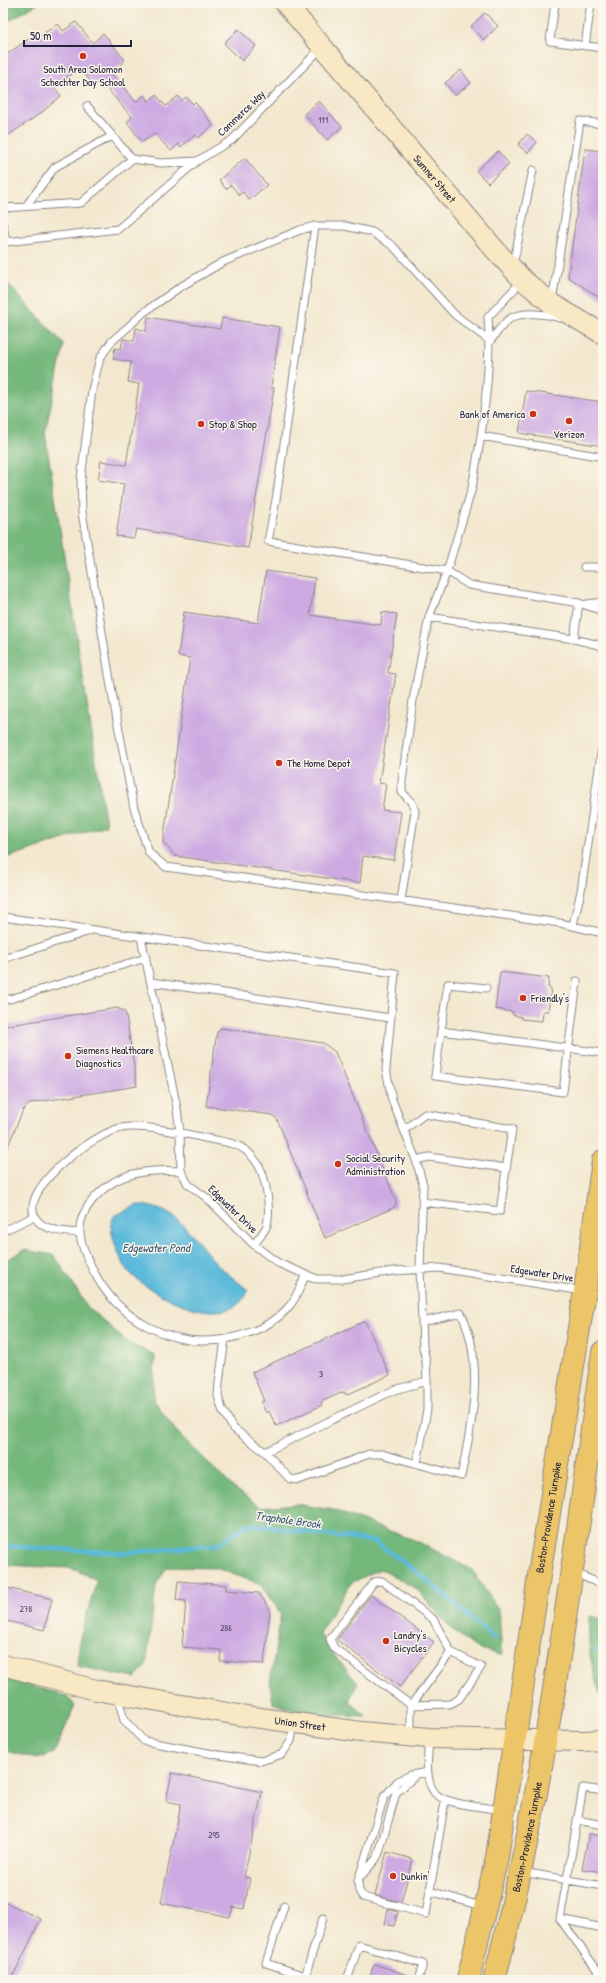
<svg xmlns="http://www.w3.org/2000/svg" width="606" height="1983" font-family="'Patrick Hand',sans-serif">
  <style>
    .forest { fill: #74b87b; stroke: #4b6d5b }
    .water { fill: #5bbada; stroke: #3e6e8a }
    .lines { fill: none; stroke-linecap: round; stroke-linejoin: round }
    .stream { stroke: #5bbada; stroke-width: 4.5 }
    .building { fill: #cdabe2 }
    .lane-casing { stroke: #8a8585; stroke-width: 9 }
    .secondary-casing { stroke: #8a8585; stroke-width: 22 }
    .primary-casing { stroke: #8a8585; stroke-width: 24 }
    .lane { stroke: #fff; stroke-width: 7 }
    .secondary { stroke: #f8e8c3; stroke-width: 20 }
    .primary { stroke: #edc569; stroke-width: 22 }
    .poi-dot { fill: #c8321e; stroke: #fbf7ec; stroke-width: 1.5 }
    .labels { text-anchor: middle; stroke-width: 3; stroke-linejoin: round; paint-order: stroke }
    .number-label { font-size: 9px; fill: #4d4465 }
    .poi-label { font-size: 11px; fill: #22223b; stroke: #fbf7ec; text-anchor: start }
    .street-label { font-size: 11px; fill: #22223b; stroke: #fbf7ec }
    .water-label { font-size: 12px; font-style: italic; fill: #365773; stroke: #fbf7ec }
  </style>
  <rect width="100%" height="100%" fill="#fbf7ec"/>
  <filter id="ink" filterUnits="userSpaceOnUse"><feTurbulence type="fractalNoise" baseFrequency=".025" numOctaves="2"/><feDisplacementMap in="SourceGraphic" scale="8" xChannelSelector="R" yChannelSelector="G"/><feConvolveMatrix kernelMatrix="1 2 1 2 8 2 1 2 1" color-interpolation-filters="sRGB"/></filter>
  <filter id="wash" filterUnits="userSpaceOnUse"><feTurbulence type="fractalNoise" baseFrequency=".012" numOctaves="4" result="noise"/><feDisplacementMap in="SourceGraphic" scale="16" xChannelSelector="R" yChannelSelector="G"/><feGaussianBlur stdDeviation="0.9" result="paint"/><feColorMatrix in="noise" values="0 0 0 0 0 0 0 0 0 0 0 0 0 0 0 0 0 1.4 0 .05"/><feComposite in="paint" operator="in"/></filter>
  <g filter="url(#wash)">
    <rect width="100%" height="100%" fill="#f3e8cf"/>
    <path class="forest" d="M3,3H39L3,24Z
      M3,279L64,344L45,433L106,825L3,859Z
      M24,1250L54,1255L87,1306L128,1343L155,1355L153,1400L176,1431L235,1489L261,1507L295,1504L333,1510L417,1541L472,1570L499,1611L502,1656L475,1647L450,1628L417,1589L380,1569L351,1583L319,1633L337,1659L358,1682L349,1701L366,1716L304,1714L273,1703L270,1682L281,1614L260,1584L216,1568L167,1567L156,1586L146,1667L135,1678L77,1666L80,1638L97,1580L71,1568L3,1565V1262Z
      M589,1616L603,1619V1703C592,1671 587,1650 589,1616Z
      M3,1678L67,1696L75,1706L54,1753L37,1759L3,1750Z"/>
    <path class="water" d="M137,1205C181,1206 194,1242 222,1269C230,1276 240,1283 248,1290C231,1336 151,1296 129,1272C121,1263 112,1239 111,1227C110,1224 113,1219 114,1216Z"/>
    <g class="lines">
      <path class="stream" d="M3,1546L123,1553L217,1545L248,1524L376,1542L422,1576L494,1638
        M597,1650H603"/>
    </g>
    <g id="blocks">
      <path class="building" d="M485,13L498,26L484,40L471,26Z
        M76,22L93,43L103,33L125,60L112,74L136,102L144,95L149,101L156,95L166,106L178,96L182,101L186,97L193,104L195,102L213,125L198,138L195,135L181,147L179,144L171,151L155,134L142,142L127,122L132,117L100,81L94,86L80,68L54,87L61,96L41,113L3,139V57L33,36L35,39L58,24L63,31Z
        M238,29L256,46L242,61L224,43Z
        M461,70L471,83L455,95L445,83Z
        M319,101L342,127L327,140L304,114Z
        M527,134L537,142L528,153L518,145Z
        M585,149L603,151V300L568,277Z
        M498,151L509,164L488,183L476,171Z
        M245,158L267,185L249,200L243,192L239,195L231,185L226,189L219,180Z
        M148,317L220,329L222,318L280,327L271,387L274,388L248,548L136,529L134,538L116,536L124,484L98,480L101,461L126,465L139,384L128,382L131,362L113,359L115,348L121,349L123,339L134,341L136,328L146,331Z
        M526,391L603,402V446L519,433Z
        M266,571L315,578L310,615L381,625L382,612L397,614L388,673L396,674L379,783L386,784L382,810L401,812L394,860L363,856L360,883L175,856L163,842L190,658L178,656L184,612L258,623Z
        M500,972L549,978L548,987L551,988L548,1011H543L542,1021L521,1019V1017L513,1015V1012L495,1009Z
        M117,1008L124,1011L126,1015L137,1086L31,1103L23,1110L3,1158V1026Z
        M221,1028L323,1043L335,1052L396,1201L395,1207L325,1238L277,1119L272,1115L206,1106L217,1032Z
        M365,1321L390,1375L346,1395L345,1392L341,1393L321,1402L322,1405L276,1426L269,1411L266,1413L261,1402L264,1401L252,1372Z
        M178,1581L226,1585V1590L259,1593L270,1610L264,1664L220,1661L221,1650L182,1647L186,1601L176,1600Z
        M3,1587L52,1599L44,1630L3,1620Z
        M371,1595L434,1642L400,1687L337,1640Z
        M172,1773L262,1792L244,1877L250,1878L244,1909L233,1907L230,1917L161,1903L181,1804L166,1801Z
        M589,1834L603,1836V1872L582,1869Z
        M387,1852L413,1859L401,1902L375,1895Z
        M3,1901L41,1919L11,1980H3Z
        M388,1909L398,1912L394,1926L385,1924Z
        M374,1964L414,1977L413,1980H369Z"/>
    </g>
  </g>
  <g filter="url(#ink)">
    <use href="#blocks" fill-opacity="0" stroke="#8a8585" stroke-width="1"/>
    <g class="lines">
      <defs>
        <path id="lane" d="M555,3L550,41L603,48
          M585,46L591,3
          M87,106L132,159L161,163L197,161L232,140L321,48
          M26,206L55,167L112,136
          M3,208L81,203L132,159
          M3,225L6,242L118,229L197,161
          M315,226L276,500L268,541L447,571L469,585L579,603L603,611
          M513,265L533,170
          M522,281L488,317C491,357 486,397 481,436L603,457
          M552,302L580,121L603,124
          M490,341L455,315L393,246L372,232L345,226H315L300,230L223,262L180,287L143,313L127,328L112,341L100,358L92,390L81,479L82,512L114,704L134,808L149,853L166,867L560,923L603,933
          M490,341C496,334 503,323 511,318C524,311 547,314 560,318
          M584,567H603
          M587,604L603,602
          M429,617L447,571L472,488L481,436
          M574,639L579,603
          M401,900L415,811L412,803L402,792V781L413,700L429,617L574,639L599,645L603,648
          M3,917L395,973L386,1069L392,1100L416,1160L423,1185L420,1268L423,1347L426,1361L427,1381L394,1390L265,1452
          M573,925L581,891L603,741
          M141,937L177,1108L180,1133L181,1171
          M3,959L90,931
          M151,982L390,1018
          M486,988L448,984L441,1031L603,1053
          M3,999H10L146,958
          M441,1031L435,1076L563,1092L577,981
          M404,1130L425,1114L512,1129L500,1211L422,1202
          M416,1160L429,1157L506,1168
          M3,1231L35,1216
          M80,1233C66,1232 40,1231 34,1215C23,1185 96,1133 121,1128C143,1124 183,1133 205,1138C229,1143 245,1142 259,1166C266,1179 271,1209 267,1225C265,1231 258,1239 254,1245
          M306,1275C301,1284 297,1296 291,1304C275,1325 251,1334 226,1339C172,1349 117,1319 93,1270C87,1259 81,1246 80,1233C78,1209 103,1185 124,1177C141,1170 163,1170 181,1171L188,1184L207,1198L254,1245L278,1263L317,1279H342L394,1271L439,1268L583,1291
          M225,1339L219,1383L218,1396L222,1409L233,1428L265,1452L290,1479L299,1480L369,1454H382L461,1476C472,1426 485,1361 461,1313L422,1322
          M591,1449L603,1451
          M417,1463L427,1410V1381
          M575,1573L603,1585
          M117,1695L124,1720L144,1741L219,1755L261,1761L282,1754L291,1741L294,1723
          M411,1734V1705L451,1652L433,1619L382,1581L374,1582L330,1639L334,1648L411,1705L450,1704L459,1699L481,1667L451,1652
          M429,1740C428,1756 424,1777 434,1792C443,1805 486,1807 502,1810
          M428,1772L411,1775L398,1781L384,1797L358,1881L359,1891L363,1897L426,1914L445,1801
          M603,1791L583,1788L560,1919L603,1928
          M577,1820L603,1825
          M522,1872L603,1886
          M362,1875L376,1859L379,1853L396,1793L413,1778
          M430,1891L484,1907
          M284,1906L266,1963L305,1976
          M560,1919L603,1978
          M304,1980L323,1918
          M347,1980L359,1945L423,1964L418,1980"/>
        <g id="secondary">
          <path id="s1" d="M285,3L497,252L523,280L552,304L603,334"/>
          <path id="s2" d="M3,1665L96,1690L239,1715L361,1732L429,1738L583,1741L603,1740"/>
        </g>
        <g id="primary">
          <path id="s3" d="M468,1980L497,1857L540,1569L585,1291L603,1161"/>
          <path id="s4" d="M494,1980C549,1775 572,1562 603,1352"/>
        </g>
      </defs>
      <use href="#lane" class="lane-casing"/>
      <use href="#secondary" class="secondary-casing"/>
      <use href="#primary" class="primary-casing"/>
      <use href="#lane" class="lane"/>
      <use href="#secondary" class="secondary"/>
      <use href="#primary" class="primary"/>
    </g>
  </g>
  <g class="poi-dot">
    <circle cx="83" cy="56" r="4"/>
    <circle cx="533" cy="414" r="4"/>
    <circle cx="569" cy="421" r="4"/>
    <circle cx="201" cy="424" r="4"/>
    <circle cx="279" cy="763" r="4"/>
    <circle cx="523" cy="998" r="4"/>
    <circle cx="68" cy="1056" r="4"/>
    <circle cx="338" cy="1164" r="4"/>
    <circle cx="386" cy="1641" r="4"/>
    <circle cx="393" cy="1876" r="4"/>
  </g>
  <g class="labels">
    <g class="number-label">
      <text x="323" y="123">111</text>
      <text x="321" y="1377">3</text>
      <text x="26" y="1612">278</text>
      <text x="226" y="1631">286</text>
      <text x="214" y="1838">295</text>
    </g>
    <g class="poi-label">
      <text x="83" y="73" text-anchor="middle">South Area Solomon<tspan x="83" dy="13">Schechter Day School</tspan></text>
      <text x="525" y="418" text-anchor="end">Bank of America</text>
      <text x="209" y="428">Stop &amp; Shop</text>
      <text x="569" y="438" text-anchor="middle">Verizon</text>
      <text x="287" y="767">The Home Depot</text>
      <text x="531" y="1002">Friendly's</text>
      <text x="76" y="1054">Siemens Healthcare<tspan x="76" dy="13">Diagnostics</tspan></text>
      <text x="346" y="1162">Social Security<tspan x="346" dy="13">Administration</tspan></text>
      <text x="394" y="1639">Landry's<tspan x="394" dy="13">Bicycles</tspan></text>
      <text x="401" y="1880">Dunkin'</text>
    </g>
    <g class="street-label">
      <text transform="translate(241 113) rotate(-44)" y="4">Commerce Way</text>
      <text dy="4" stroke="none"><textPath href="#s1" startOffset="231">Sumner Street</textPath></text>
      <text transform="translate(233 1209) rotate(44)" y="4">Edgewater Drive</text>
      <text transform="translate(542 1273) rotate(9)" y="4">Edgewater Drive</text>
      <text dy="4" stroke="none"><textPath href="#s3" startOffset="470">Boston-Providence Turnpike</textPath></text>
      <text dy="4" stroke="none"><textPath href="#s2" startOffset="303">Union Street</textPath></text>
      <text dy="4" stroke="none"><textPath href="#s4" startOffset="147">Boston-Providence Turnpike</textPath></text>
    </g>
    <g class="water-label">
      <text x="156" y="1252">Edgewater Pond</text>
      <text transform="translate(288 1520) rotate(8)" y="4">Traphole Brook</text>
    </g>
  </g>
  <rect width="606" height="1983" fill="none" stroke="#fbf7ec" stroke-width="16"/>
  <path d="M24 40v6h107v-6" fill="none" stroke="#22223b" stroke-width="2"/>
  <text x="30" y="40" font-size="12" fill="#22223b" stroke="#fbf7ec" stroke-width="3" paint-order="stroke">50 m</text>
</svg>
